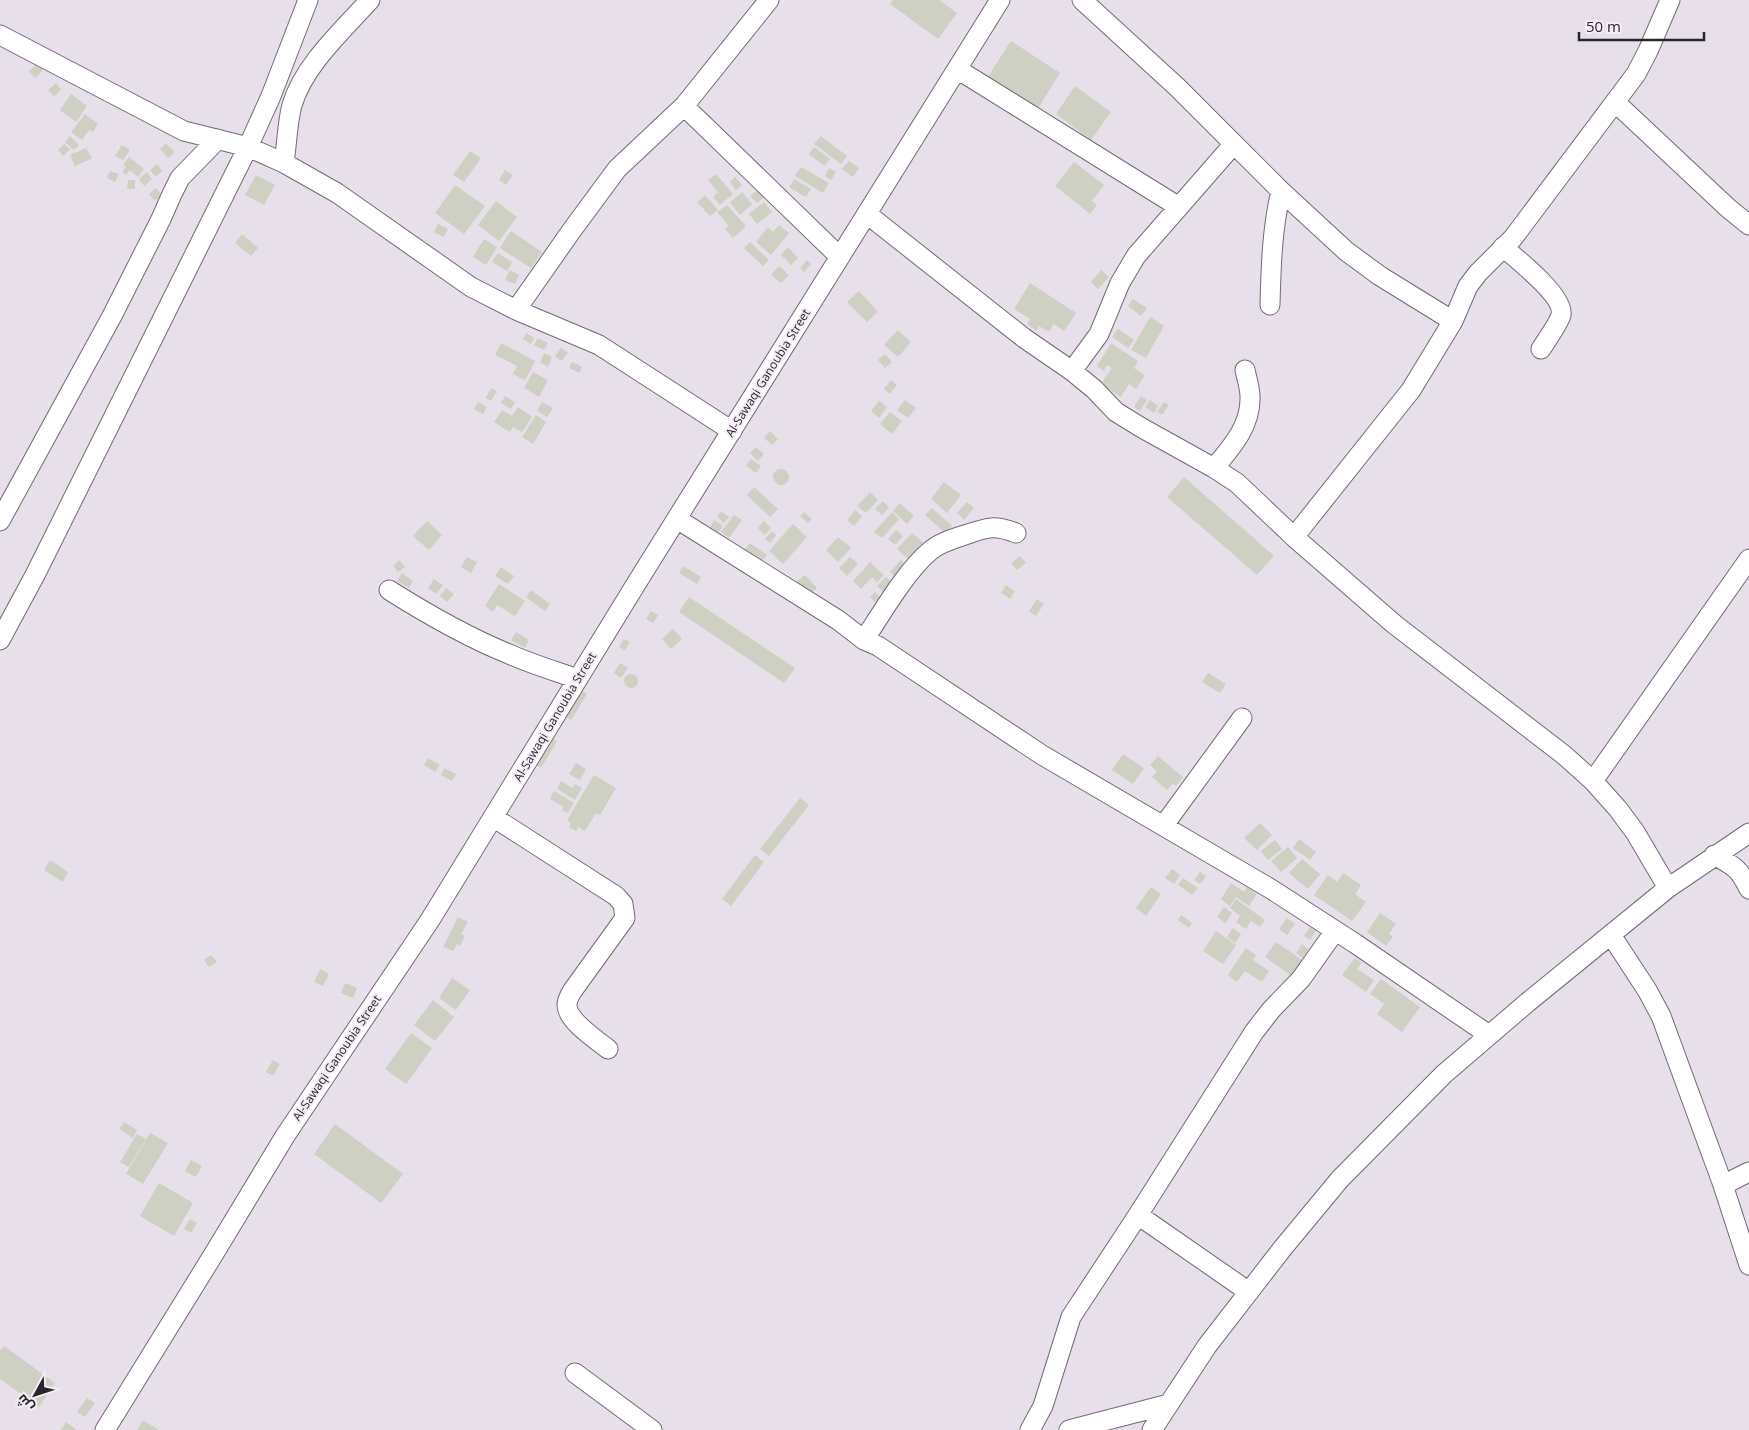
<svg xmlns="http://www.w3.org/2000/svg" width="1749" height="1430" font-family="'Open Sans',Cairo,sans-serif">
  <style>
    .building { fill: #ced0c3 }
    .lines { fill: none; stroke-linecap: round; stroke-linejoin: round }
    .minor-casing { stroke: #726a74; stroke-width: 21 }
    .minor { stroke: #fff; stroke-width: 19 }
    .labels { text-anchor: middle; stroke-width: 4; stroke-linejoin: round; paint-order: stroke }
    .street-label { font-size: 12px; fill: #29262a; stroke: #f5ecf7 }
  </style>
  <rect width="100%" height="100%" fill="#e7dfea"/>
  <path class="building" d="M893,0H939L957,13L938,39L890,4Z
    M1011,41L1060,73L1037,110L987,78Z
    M38,63L43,70L35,78L29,71Z
    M56,83L61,90L54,96L48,90Z
    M1075,86L1111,112L1091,140L1056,114Z
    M71,94L87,106L76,122L60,110Z
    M85,114L98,124L93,132L89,130L82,140L71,132Z
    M70,136L79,145L74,150L65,142Z
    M821,136L847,156L841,164L814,144Z
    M166,143L175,152L168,158L160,149Z
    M64,144L70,149L63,156L58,150Z
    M122,145L130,150L123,160L115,156Z
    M814,147L830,159L824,166L809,154Z
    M86,148L92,158L75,166L70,155Z
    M470,151L481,158L464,182L453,175Z
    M129,157L144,169L138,177L130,170L126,175L122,172L126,167L123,165Z
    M849,161L859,168L853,177L842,169Z
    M1074,162L1104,185L1092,201L1097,205L1090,214L1055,186Z
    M157,164L162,171L156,177L150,170Z
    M801,167L829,183L823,193L795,176Z
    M829,168L836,172L831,180L825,176Z
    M505,170L513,175L506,185L499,180Z
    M110,171L119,174L115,182L107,178Z
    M147,172L152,179L144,186L139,179Z
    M716,174L733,194L720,205L713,197L718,192L708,180Z
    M256,175L275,185L264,205L245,195Z
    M735,177L742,185L736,190L730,182Z
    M794,179L811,189L806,197L789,187Z
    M128,180H135V189H127Z
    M455,185L485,206L464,234L435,213Z
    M156,188L162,195L155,201L149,194Z
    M758,190L764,197L757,203L750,196Z
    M742,192L752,204L740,215L730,202Z
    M705,195L718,210L710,216L697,202Z
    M496,201L517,217L499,241L478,225Z
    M764,202L772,212L757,224L749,214Z
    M727,205L746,226L733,238L725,229L729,226L717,212Z
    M438,224L448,229L444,237L434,232Z
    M779,225L789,233L771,255L756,242L768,227L773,232Z
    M511,231L542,252L531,268L500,248Z
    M242,234L258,248L251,256L235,243Z
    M484,239L497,247L486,265L473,257Z
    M750,242L769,260L763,266L744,248Z
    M788,247L798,258L791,265L781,255Z
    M498,253L512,262L507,271L492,262Z
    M807,260L811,264L804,272L800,268Z
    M779,266L789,275L781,283L771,275Z
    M510,270L519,275L515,284L505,280Z
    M1101,270L1109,277L1098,289L1091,282Z
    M1030,283L1076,313L1064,331L1054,324L1049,332L1039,326L1036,331L1027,324L1030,319L1014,309Z
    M859,291L878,312L867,322L847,302Z
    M1133,299L1147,308L1141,316L1128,306Z
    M1150,317L1164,326L1146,358L1131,350Z
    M1118,329L1134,340L1128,348L1112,337Z
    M898,330L911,342L898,357L884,345Z
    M526,333L534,338L531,344L523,339Z
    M538,338L548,343L544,350L534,345Z
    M501,343L535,361L525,380L513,374L517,366L495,355Z
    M1111,343L1138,361L1134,368L1145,375L1136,389L1129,384L1121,397L1101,384L1112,368L1107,365L1104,371L1097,366Z
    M561,348L568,353L561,361L555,356Z
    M544,353L552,357L548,367L540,362Z
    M885,354L892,362L885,368L878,360Z
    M572,362L582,367L579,373L569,368Z
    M533,372L548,380L539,397L524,388Z
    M891,380L897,385L890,394L884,389Z
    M491,388L497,391L491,401L486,398Z
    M505,396L515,402L511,409L501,403Z
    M1141,396L1147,400L1140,411L1134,407Z
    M905,400L916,408L908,418L897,410Z
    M1150,400L1158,406L1154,413L1145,407Z
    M879,401L887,407L879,418L871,411Z
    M478,402L487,407L483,414L474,409Z
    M542,402L553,408L547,417L537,411Z
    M1164,402L1169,405L1162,415L1157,412Z
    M518,407L532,417L522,432L513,427L510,432L494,422L502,410L512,416Z
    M890,412L902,421L892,434L880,424Z
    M536,415L546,422L533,444L522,437Z
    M770,431L778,439L772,445L764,438Z
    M756,447L764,454L758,461L750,453Z
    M751,459L761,466L756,473L746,466Z
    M773 477a8 8 0 1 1 16 0a8 8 0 1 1-16 0Z
    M1184,477L1274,556L1257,575L1167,497Z
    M944,482L961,495L947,513L931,499Z
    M754,487L778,509L770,517L747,495Z
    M870,492L878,500L866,513L857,506Z
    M883,501L889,507L882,515L875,509Z
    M967,502L974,508L964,520L957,513Z
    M900,503L914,516L907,524L893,511Z
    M932,508L952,526L945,533L925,515Z
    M855,510L862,516L854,526L847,520Z
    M721,511L729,517L724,523L717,517Z
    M804,512L812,519L808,523L800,516Z
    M892,512L899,519L882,538L874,532Z
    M734,515L742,520L729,538L721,532Z
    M714,520L723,526L718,533L710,527Z
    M427,521L442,535L429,550L413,536Z
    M764,521L771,528L765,535L758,528Z
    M793,524L807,537L783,564L769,551Z
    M896,530L903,536L895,545L888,539Z
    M772,531L776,535L770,543L765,539Z
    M912,533L923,543L917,548L922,552L912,563L897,549Z
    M838,537L851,548L838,562L826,550Z
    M750,543L767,555L760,564L744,551Z
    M1020,556L1026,563L1017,570L1011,563Z
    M467,557L477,562L471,573L461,567Z
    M850,557L858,564L847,576L839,568Z
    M399,560L405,567L398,572L393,566Z
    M901,560L908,567L897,578L890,572Z
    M870,562L884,575L877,582L872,577L861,589L853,581Z
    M683,566L701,577L697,584L679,573Z
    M501,567L514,576L508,584L495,576Z
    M402,573L413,581L409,588L397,581Z
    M805,575L817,588L808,596L796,582Z
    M886,577L893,583L884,592L877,586Z
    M434,579L443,585L436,594L428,588Z
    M499,584L525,601L515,616L497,605L493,612L485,606Z
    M1006,585L1015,591L1010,599L1001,593Z
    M446,588L454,594L447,602L440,596Z
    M531,590L550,604L545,611L526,597Z
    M875,592L883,599L877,604L870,597Z
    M689,597L795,668L784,683L679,612Z
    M1037,599L1044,604L1036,616L1029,611Z
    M651,611L658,615L653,623L646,619Z
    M673,629L682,639L671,649L662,639Z
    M516,632L529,640L525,648L511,640Z
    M624,639L630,642L625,650L619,647Z
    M620,663L628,668L621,678L614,673Z
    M1208,673L1226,684L1220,693L1202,682Z
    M624 681a7 7 0 1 1 14 0a7 7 0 1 1-14 0Z
    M581,690L587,694L571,720L565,716Z
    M549,736L557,741L541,768L533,763Z
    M1123,754L1144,768L1133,784L1112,770Z
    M1158,756L1183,777L1176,786L1173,783L1167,790L1152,777L1157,771L1150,765Z
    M428,758L440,765L435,772L424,765Z
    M576,763L586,769L580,780L569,774Z
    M444,768L456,774L452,781L441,775Z
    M594,775L616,788L600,815L596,813L585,831L578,827L576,831L569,827L571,823L567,820Z
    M561,781L572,788L575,784L582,788L575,800L557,789Z
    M554,791L574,803L568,813L562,810L564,807L550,799Z
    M800,798L809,805L769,856L760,849Z
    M1260,823L1272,835L1257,850L1244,838Z
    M1299,839L1316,852L1310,860L1293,848Z
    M1275,840L1282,849L1268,860L1261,851Z
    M1288,847L1297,858L1281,872L1271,861Z
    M755,855L764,862L731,906L722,899Z
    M1302,859L1320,874L1308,889L1289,873Z
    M50,860L68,872L63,882L44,870Z
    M1172,869L1180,875L1174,884L1165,878Z
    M1200,872L1206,876L1200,884L1194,880Z
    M1343,873L1361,885L1355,894L1366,902L1352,921L1314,895L1328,875L1337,882Z
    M1183,878L1198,888L1192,895L1178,885Z
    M1231,883L1244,892L1247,887L1257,894L1249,906L1236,897L1230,906L1221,899Z
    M1151,887L1161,894L1146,916L1136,908Z
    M1236,899L1265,920L1260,927L1251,921L1246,929L1236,922L1240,916L1230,908Z
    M1224,907L1232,913L1226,923L1217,917Z
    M1380,913L1396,924L1389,934L1393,937L1386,946L1367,932Z
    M1181,915L1192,923L1189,928L1178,920Z
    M458,917L468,922L461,934L465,936L460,946L457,944L453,951L443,947Z
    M1287,918L1295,924L1287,935L1279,929Z
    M1310,927L1316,931L1310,940L1304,936Z
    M1233,928L1241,934L1235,943L1227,937Z
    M1216,931L1236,945L1223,964L1203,951Z
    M1276,942L1305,962L1294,978L1265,957Z
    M1302,944L1309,950L1303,958L1296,953Z
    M1246,948L1256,955L1253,960L1269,971L1262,982L1245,971L1237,982L1228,975Z
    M211,955L217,962L209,967L204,960Z
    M1355,958L1362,963L1357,969L1374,980L1366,992L1342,975Z
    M320,969L329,974L323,986L314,982Z
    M452,978L470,990L456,1010L439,998Z
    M1381,979L1420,1007L1402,1032L1377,1014L1384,1004L1370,994Z
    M345,983L357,988L353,998L341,993Z
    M433,1000L454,1017L435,1041L414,1025Z
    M411,1033L432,1048L406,1084L385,1069Z
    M273,1060L280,1064L273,1076L266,1072Z
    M124,1122L137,1130L133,1138L119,1129Z
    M335,1124L403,1174L381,1203L314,1154Z
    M150,1133L168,1143L143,1184L126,1174Z
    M137,1134L146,1139L129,1167L120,1162Z
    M191,1160L202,1166L196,1177L185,1171Z
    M159,1183L193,1203L174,1236L140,1216Z
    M190,1219L197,1223L191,1233L184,1229Z
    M4,1346L55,1383L39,1407L0,1379V1351Z
    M87,1398L95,1403L85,1417L77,1412Z
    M143,1420L159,1430H137Z
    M66,1422L77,1430H61Z"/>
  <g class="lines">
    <defs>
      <path id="minor" d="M1082,0L1177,87L1281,191L1346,251L1380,276L1453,321
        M0,35L184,131L248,147L284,163L337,193L471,287L516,310L599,345L732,431
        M957,69L1179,207
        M1615,102L1728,208L1749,225
        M684,106L840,257
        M284,163C287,144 287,124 292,105C304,65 342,31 370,0
        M867,214L1024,338L1072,371L1094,389L1116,412L1142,428L1214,468L1237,483L1294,537L1394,624L1564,755L1593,781L1618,809L1635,832L1668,888
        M1503,247C1517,259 1565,297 1561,315C1559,323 1546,341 1541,349
        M1270,305C1271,266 1272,229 1281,191
        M516,310L572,230L617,169L684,106L769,0
        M1072,371L1099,334L1120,283L1136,256L1233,145
        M1214,468C1231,448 1251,426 1250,397C1250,388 1247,379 1245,370
        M677,519L838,620L864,640L878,646L1042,755L1271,889L1356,944L1489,1035
        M0,521L112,316L161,219L172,194L180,178L218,139
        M1294,537L1411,390L1453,321L1468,286L1478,273L1513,238L1636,74L1648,51L1670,0
        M389,590C427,614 467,637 509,654C531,664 555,671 578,679
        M0,640L35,575L248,147L271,96L308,0
        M864,640C882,613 906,571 930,551C940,542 956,538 968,534C988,527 995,525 1016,533
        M1593,781L1749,559
        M493,817L616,896L623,904L625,918L573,990C570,995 567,999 567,1005C567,1021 597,1040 608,1049
        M1164,825L1242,718
        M1714,855C1734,866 1739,868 1749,889
        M1611,935L1647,990L1661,1016L1723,1185L1749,1265
        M1723,1185L1749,1172
        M1138,1215L1249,1292
        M575,1373L652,1430
        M105,1430L215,1252L285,1136L430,920L636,584L1000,0
        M1030,1430L1043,1406L1071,1317L1138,1215L1254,1032L1271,1010L1301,979L1335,931
        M1069,1430L1169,1404
        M1152,1430L1207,1346L1282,1249L1340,1179L1444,1074L1528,1002L1668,888L1749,833"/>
    </defs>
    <use href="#minor" class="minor-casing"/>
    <use href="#minor" class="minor"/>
  </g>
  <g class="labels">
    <g class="street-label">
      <text transform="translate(768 373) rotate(-58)" y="4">Al-Sawaqi Ganoubia Street</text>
      <text transform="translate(555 717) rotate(-59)" y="4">Al-Sawaqi Ganoubia Street</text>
      <text transform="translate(337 1058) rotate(-56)" y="4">Al-Sawaqi Ganoubia Street</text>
    </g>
  </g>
  <g transform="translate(35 1395) rotate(230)" stroke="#f5ecf7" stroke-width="4" paint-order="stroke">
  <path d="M0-4L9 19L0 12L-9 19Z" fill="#29262a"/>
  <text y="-8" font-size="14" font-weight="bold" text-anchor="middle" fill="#29262a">ش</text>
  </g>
  <path d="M1579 32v8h125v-8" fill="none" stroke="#29262a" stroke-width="2.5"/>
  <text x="1586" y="32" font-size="15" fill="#29262a" stroke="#f5ecf7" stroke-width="4" paint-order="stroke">50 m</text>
</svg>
